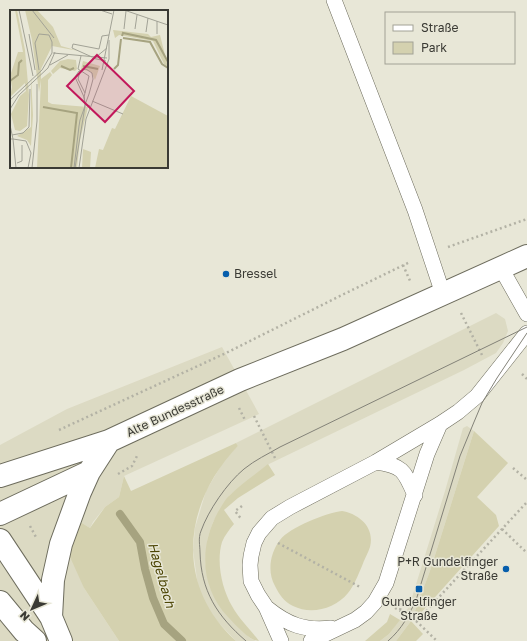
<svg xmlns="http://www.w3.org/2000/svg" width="527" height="641" font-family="'Golos Text',sans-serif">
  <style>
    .built { fill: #dcdac3 }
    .green { fill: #d4d1af }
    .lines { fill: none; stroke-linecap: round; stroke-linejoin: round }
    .stream { stroke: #a6a380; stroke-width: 8 }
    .service-casing { stroke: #6d6c5d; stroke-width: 16 }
    .tertiary-casing { stroke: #6d6c5d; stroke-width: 24 }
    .path { stroke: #b3b2a5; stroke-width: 2.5; stroke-dasharray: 2 3; stroke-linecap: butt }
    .service { stroke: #fff; stroke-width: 15 }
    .tertiary { stroke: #fff; stroke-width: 22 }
    .tram { stroke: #838278; stroke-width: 1 }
    .poi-dot { fill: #065eac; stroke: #e8e7d7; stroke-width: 1.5 }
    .labels { text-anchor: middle; stroke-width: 3; stroke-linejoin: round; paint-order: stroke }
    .poi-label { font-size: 12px; fill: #3a3a34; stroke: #e8e7d7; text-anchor: start }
    .street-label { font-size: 12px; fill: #3a3a34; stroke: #e8e7d7 }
    .water-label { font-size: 13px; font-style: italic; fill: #4c4504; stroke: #e8e7d7 }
    .inset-river { fill: none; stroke: #a6a380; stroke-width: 2 }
    .inset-road { fill: none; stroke: #a2a296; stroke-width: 1 }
    .view { fill: #c2185b; fill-opacity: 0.15; stroke: #c2185b; stroke-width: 2 }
    .inset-edge { fill: none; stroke: #3a3a34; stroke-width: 2 }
  </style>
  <rect width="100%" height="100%" fill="#e8e7d7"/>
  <path class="built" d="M496,313L505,319L508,331L503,343L496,353L464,370L269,464L230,495L213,522L208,537L205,561L210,588L218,603L239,628L250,638L256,641H236L215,619L205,603L198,586L193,550L195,528L206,491L225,459L238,446L236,443Z
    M222,347L259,414L124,476L119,497L105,507L93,522L90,528L77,520L84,588L119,641H0V445L67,409Z
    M467,426L474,431L431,568L415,611L411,621L396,641H380L389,634L409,607L445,491L463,428Z"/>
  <path class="green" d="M474,431L508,463L477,497L496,515L499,526L419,615L415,611L431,568Z
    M236,443L238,446C183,503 174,585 236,641H119L84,588L70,557L77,520L90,528L105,507L119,497L124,476L131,491Z
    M268,464L275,475L238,498L224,510L234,524C229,530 225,535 222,542C216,562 222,589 232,606C239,619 250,629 259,641C249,641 235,624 228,617C200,587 199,547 218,512C222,506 225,499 230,495C242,483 256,474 268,464Z
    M342,511C359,514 375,527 370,547C368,553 364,560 362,566C358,575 354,586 348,593C335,609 311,615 293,606C284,602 279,594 275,586C267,572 270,553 280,540C290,527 326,513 342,511Z
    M390,614L400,620L389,634L380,641H365L387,622Z
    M411,621L423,634L416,641H396Z"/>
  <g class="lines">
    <path class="stream" d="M120,514L140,542L145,569L153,598L164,624L182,641"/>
    <defs>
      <path id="service" d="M334,0L415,210L443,294
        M501,268L527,314
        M376,462C403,466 404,470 415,495
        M267,608C288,625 305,631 331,628
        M281,641L266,607L258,595L251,581L250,565L251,556L254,543L259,533L272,518L290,507L376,462L440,424L458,412L477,396L527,333
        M311,641L355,620L366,612L375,602L386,583L427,454L440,424"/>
      <path id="tertiary" d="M0,476L109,441L240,380L343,339L527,256
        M0,514L89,472
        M0,540L51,617L61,641
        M0,602L24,631L35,641
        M51,617L53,580L61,544L80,492L89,472L109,441"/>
    </defs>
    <use href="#service" class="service-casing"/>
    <use href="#tertiary" class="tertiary-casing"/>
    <path class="path" d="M448,247L527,219
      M403,265L411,283
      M461,313L482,355
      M522,374L527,379
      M239,408L245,420
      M254,416L276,460
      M59,430L226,353L344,294L410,262
      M513,468L527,480
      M118,474L132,466L138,454
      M242,506L235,511L242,520
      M30,526L37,539
      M502,529L527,553
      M278,543L360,587
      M395,608L412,617L437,641
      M400,610L402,603
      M416,622L527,502"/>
    <use href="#service" class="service"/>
    <use href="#tertiary" class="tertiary"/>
    <path class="tram" d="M246,641C217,616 201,591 200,552C200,546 198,538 201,531C208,511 227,483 244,469C255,460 268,454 280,447L527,327
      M388,641C402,629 410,614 417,597L460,456L474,422L482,403L497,378L527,333"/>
  </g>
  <g class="poi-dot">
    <circle cx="226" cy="274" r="4"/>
    <circle cx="506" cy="569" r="4"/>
    <rect x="415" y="585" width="8" height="8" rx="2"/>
  </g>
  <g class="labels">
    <g class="poi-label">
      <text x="234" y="278">Bressel</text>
      <text x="498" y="566" text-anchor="end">P+R Gundelfinger<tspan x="498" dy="14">Straße</tspan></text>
      <text x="419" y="606" text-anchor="middle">Gundelfinger<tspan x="419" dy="14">Straße</tspan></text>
    </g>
    <g class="street-label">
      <text transform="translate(175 411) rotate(-25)" y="4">Alte Bundesstraße</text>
    </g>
    <g class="water-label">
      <text transform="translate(162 575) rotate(74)" y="5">Hagelbach</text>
    </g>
  </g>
  <g transform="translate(10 10)">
    <rect width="158" height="158" fill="#e8e7d7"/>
    <path d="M5,0H7L15,40L19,85L17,116L10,121L5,120L1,104L10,86L16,81L15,73L0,87L2,77L0,66L8,42H13ZM15,0H27L43,17L51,36L69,41L42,36L31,59V69L40,62L42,65L38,70V92L42,94L78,97L70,130L67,158H27L31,70L29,82L22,30ZM103,20L138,24L141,27L150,25L158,57L154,54L143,31L109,25L105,28ZM58,49L66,50L67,59L65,61L50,58L43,64L41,61L50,51ZM73,51L90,56L85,70L81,62L71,59ZM21,66L23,105L21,136L17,130L7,126L21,117ZM121,86L158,106V158H85L89,139L93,140L102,118L105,119ZM73,139L81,142L80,158H72Z" fill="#d4d1af"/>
    <path class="inset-river" d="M112,26L113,23L146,30L158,52M113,28L140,32L152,54L158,58M51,56L60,60L64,58M73,56L88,59M104,59L108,55L111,29M0,71L8,65L9,53L12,50M33,97L67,103L61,158"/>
    <path class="inset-road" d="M9,0L23,66M22,0L44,28M90,0L102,4M114,0L158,15M147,11V24M114,19L116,1M125,19L127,5M136,22L138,8M19,24L25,60M43,43L97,48M71,46L68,59L79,66L74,87L75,94L80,96M82,47L62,38L63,34L89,39L92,26L99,25M86,47L97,38M82,48L96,51M40,55L58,45M29,60L25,33L29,24L39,25L42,32V43M92,60L104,0M70,61L68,69L75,83M0,90L32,60L42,43M82,91L113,104M0,99L9,85L38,58L45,42M0,115L3,129H0M2,125L13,123L19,117L20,79M3,129L6,158M3,129L16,131L21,143M7,153L12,151V135M18,158L21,143M22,158L27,111V74M64,158L69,116L70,110L75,96V95L76,92L79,84L82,73L83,69L82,63L76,59L69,61L65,67L74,87L75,93V96L65,158M69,158L76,109L99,49V30"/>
    <path class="view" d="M87,45L124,81L95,112L57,76Z"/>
    <rect width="158" height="158" class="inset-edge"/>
  </g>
  <rect x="385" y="12" width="130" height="52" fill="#e8e7d7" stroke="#a2a296"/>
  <rect x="393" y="25" width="20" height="6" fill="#ffffff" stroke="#a2a296"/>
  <text x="421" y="32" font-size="12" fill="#3a3a34">Straße</text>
  <rect x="393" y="42" width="20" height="12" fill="#d4d1af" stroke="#a2a296"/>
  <text x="421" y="52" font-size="12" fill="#3a3a34">Park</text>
  <g transform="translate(32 609) rotate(226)" stroke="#e8e7d7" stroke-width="3" paint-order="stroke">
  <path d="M0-3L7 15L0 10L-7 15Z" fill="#3a3a34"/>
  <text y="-6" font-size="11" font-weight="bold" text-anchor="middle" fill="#3a3a34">N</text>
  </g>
</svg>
